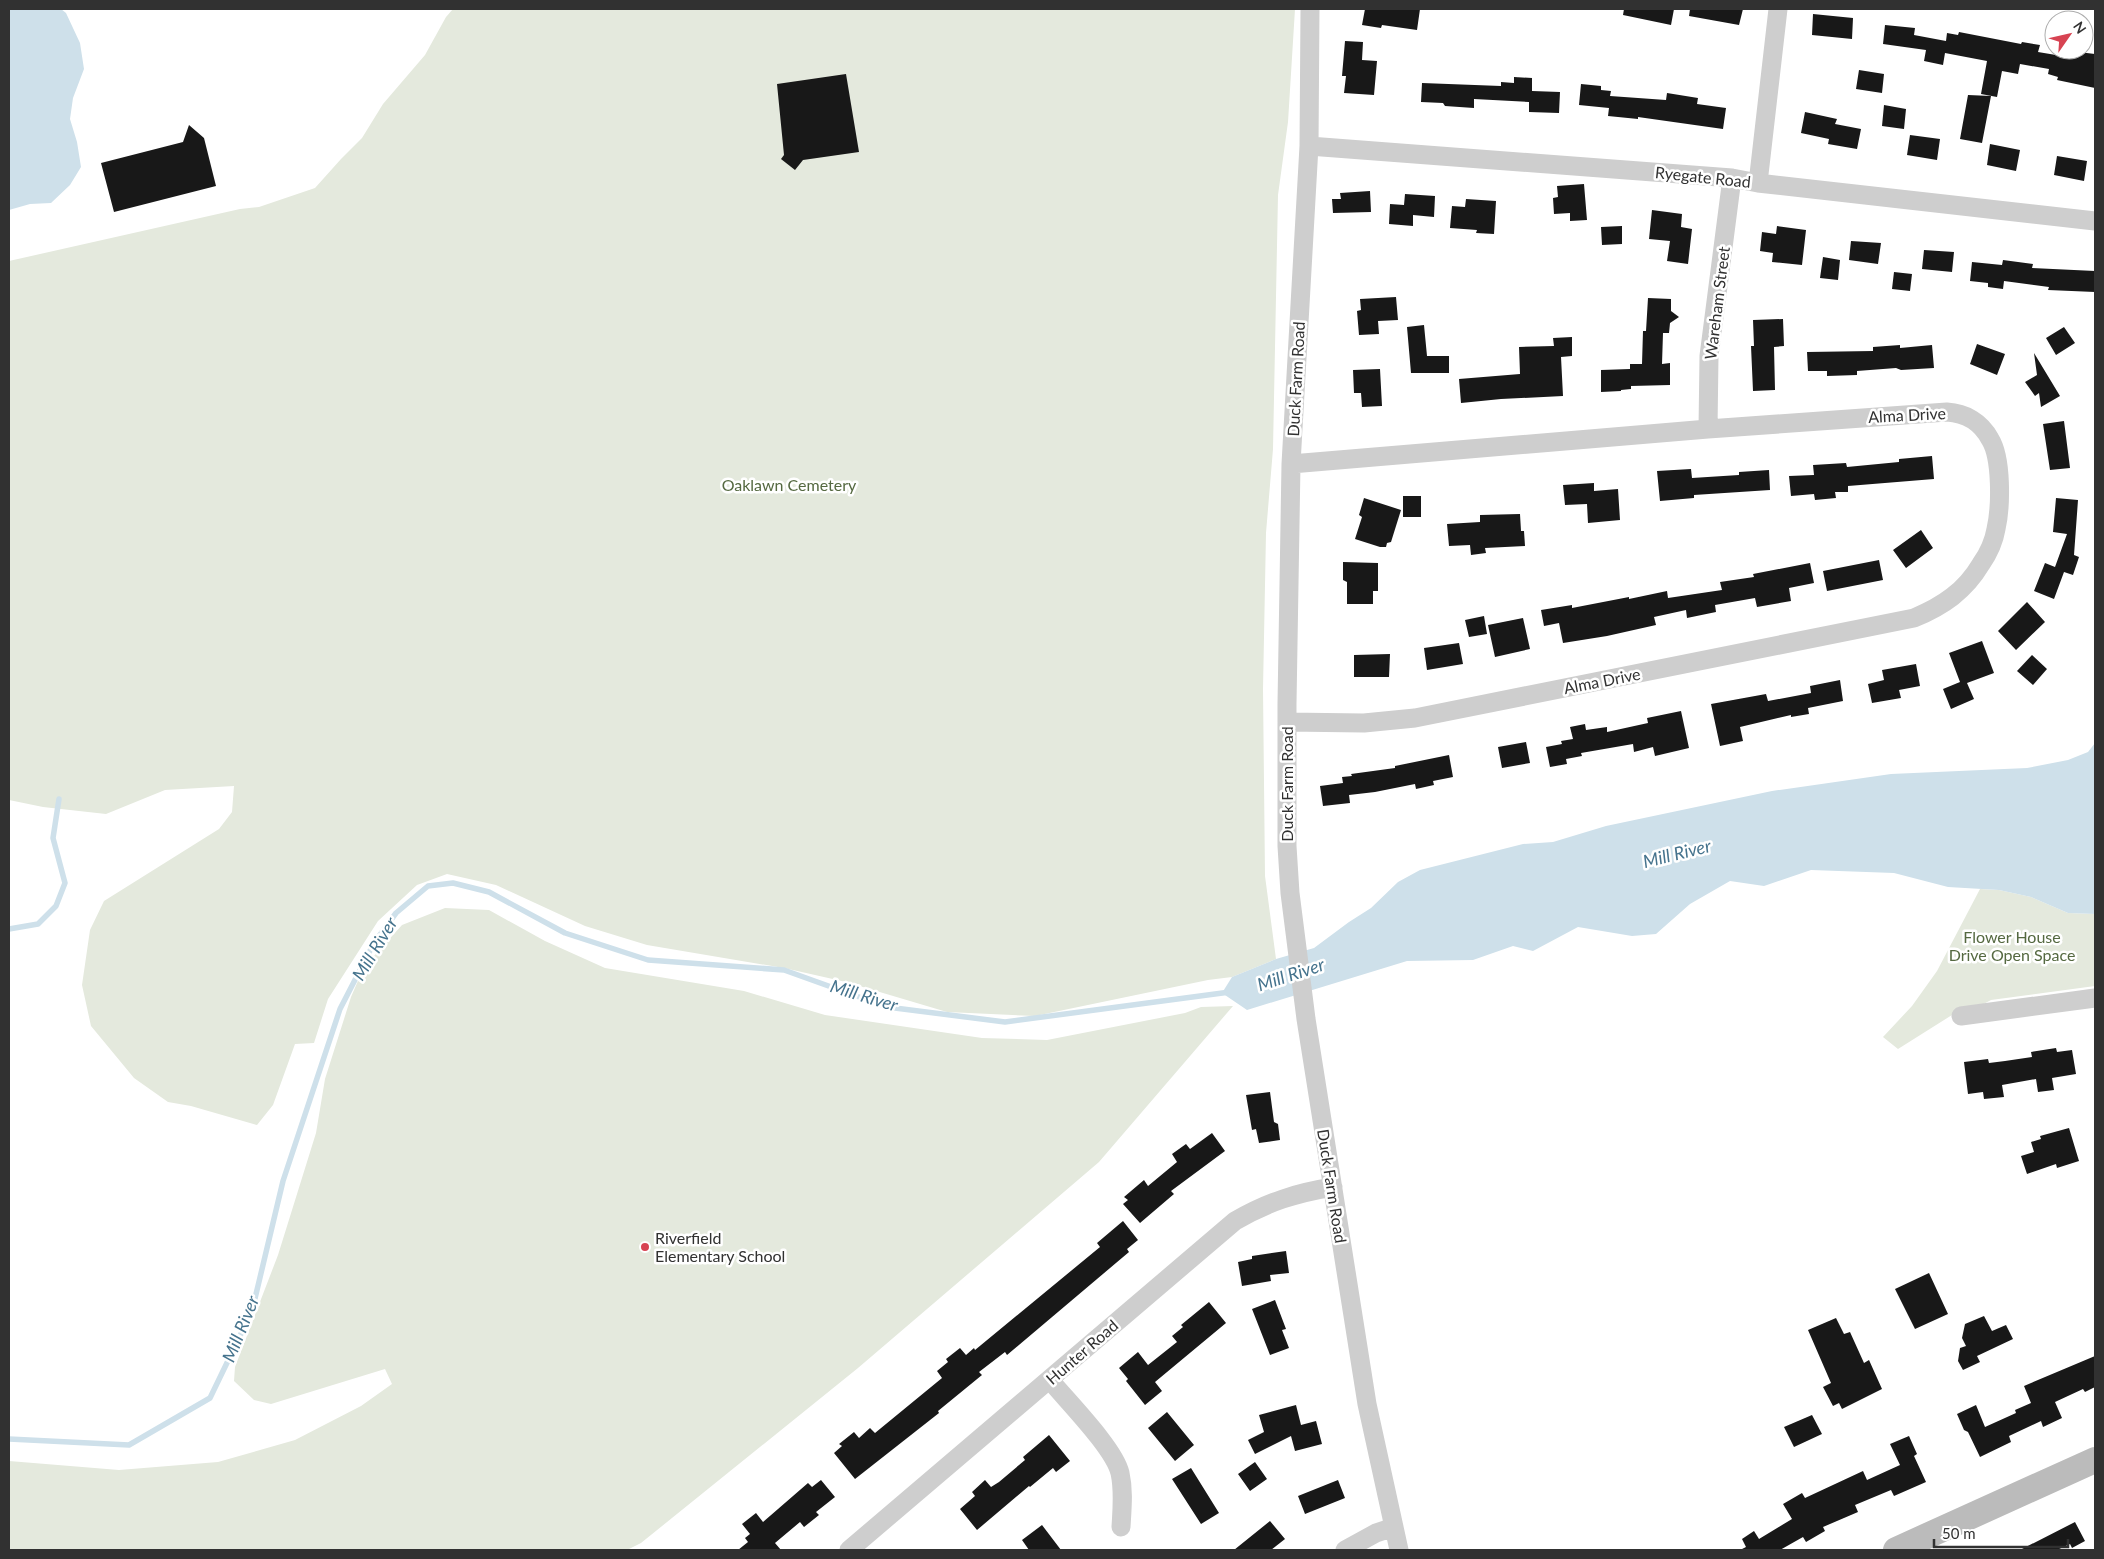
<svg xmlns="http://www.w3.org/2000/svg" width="2104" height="1559" font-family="Lato,sans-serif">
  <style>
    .green { fill: #e4e9dd }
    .water { fill: #cee0ea }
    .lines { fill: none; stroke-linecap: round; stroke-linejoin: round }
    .stream { stroke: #cee0ea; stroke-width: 5.5 }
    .building { fill: #181818 }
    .minor { stroke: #cecece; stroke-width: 19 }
    .secondary { stroke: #bbb; stroke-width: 26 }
    .poi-dot { fill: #d74352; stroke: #fff; stroke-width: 2 }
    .labels { text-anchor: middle; stroke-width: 5; stroke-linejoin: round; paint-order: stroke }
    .street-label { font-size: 16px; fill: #313131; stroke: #fff }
    .park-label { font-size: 16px; fill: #556941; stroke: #fff }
    .poi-label { font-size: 16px; fill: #313131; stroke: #fff; text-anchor: start }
    .water-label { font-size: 18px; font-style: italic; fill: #45738d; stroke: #fff }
  </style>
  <rect width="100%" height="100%" fill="#fff"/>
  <path class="green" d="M453,9H1295L1288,122L1278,195L1273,449L1266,533L1263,689L1265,876L1276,959L1232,977L1208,980L1035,1016L947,1012L846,982L784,968L647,945L585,926L496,885L447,874L417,885L378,921L328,999L314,1043L295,1044L273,1105L257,1125L191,1106L168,1102L134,1078L91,1026L82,985L90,930L104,901L219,829L232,812L234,786L165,790L106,814L43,807L9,800V261L240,209L259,207L315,188L341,159L362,138L383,104L425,55L446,17Z
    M1980,889L1999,890L2031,897L2068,913L2095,914V986L1991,1000L1978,1007L1952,1015L1898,1049L1883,1037L1912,1006L1937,971Z
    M445,908L489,910L545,941L605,968L744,991L825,1015L982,1038L1047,1040L1185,1013L1201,1007L1233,1006L1099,1162L858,1368L641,1543L627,1550H9V1461L119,1470L218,1462L295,1440L361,1406L392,1384L385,1369L271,1404L254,1400L234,1381L235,1367L278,1255L316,1133L325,1079L351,997L364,967L402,925Z"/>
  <path class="water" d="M9,9H61L66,13L80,43L84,69L73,98L70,119L77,142L81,167L70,185L51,203L30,204L9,210Z
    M2095,743V914L2068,913L2031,897L1999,890L1948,887L1894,873L1811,870L1764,886L1730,881L1690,904L1656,934L1632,936L1578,927L1533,951L1513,946L1473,960L1407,961L1247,1010L1222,993L1232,977L1276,959L1314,948L1349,922L1371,908L1398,882L1420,870L1523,844L1553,842L1606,826L1772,791L1891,774L2027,768L2068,760L2088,752Z"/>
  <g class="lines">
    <path class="stream" d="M9,929L38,924L56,906L65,883L53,838L59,799
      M9,1439L129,1445L210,1398L252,1311L283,1181L340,1009L374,943L396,913L428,886L453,883L489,892L565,933L648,960L784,970L887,1007L1005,1022L1230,992"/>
  </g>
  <path class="building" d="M1365,9H1420L1417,30L1382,25L1381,28L1362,25Z
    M1624,9H1674L1671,25L1623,15Z
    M1690,9H1743L1739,25L1689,16Z
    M1813,14L1853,18L1852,39L1812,35Z
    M1885,25L1915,28L1914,35L1946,41L1947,33L1958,35L1959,32L2021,44L2022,42L2040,45L2038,52L2068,57L2070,51L2095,54V88L2057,80L2058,77L2048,74L2049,69L2020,64L2018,74L2002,71L1997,97L1981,94L1987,61L1945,53L1943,65L1924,61L1926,50L1883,44Z
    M1345,41L1363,42L1362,60L1377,61L1374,95L1344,93L1346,76H1342Z
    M1859,70L1884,74L1882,93L1856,89Z
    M846,74L859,152L803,160L795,170L781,159L784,155L777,84Z
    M1514,77L1532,78V91L1560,92L1559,113L1529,112V102L1474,99V108L1445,106L1443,103L1421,102L1422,83L1501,86V82L1514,83Z
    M1581,84L1601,86V90L1611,91L1610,96L1666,100L1667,93L1698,98L1697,104L1726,108L1723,129L1638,117V119L1608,116L1609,108L1579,105Z
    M1968,95L1991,96L1982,143L1960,139Z
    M1884,105L1906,109L1904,129L1882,126Z
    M1805,112L1837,119L1835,124L1861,129L1857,149L1828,144L1829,139L1801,133Z
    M189,125L204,138L216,186L114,212L101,163L183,142Z
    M1910,135L1940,139L1937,160L1907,155Z
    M1990,144L2020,150L2016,171L1987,165Z
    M2057,156L2087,161L2084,181L2054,175Z
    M1584,184L1587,220L1570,221V213L1554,214L1553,198L1558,197L1557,186Z
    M1370,191L1371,212L1333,213L1332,199H1341L1340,193Z
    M1405,194L1435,196L1434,217L1413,215V226L1389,224L1390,204L1404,205Z
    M1466,199L1496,201L1494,234L1476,233L1477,230L1450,228L1452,206L1465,207Z
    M1652,210L1682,214L1681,227L1692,229L1688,264L1667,261L1670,241L1649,239Z
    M1622,226V244L1602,245L1601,227Z
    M1777,226L1806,230L1802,265L1772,262L1773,253L1760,251L1762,232L1776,234Z
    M1851,241L1881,243L1878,264L1849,260Z
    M1924,250L1954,252L1952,272L1922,269Z
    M1823,257L1840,260L1838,280L1820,278Z
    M2003,260L2033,264L2032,268L2095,271V292L2048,290L2049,287L2004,281L2003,289L1988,287V283L1970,281L1972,262L2002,265Z
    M1894,272L1912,274L1910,291L1892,289Z
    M1396,297L1398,320L1378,321L1379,334L1359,335L1357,311L1361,310L1360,299Z
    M1648,298L1671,299V311L1679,317L1670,323L1669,333H1663L1662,364L1670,363V385L1631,386V389L1621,390V391L1601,392V370L1630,369V364H1642L1643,331H1646Z
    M1783,319L1784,346L1774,347L1775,390L1753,391L1751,346H1754L1753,320Z
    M1424,325L1427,356H1449V373H1411L1407,327Z
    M2064,327L2075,343L2056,355L2046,338Z
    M1572,337V356L1561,357L1563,396L1501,399L1461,403L1459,379L1520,374L1519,347L1554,346L1553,338Z
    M1977,344L2005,354L1997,375L1970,364Z
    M1900,345V348L1932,345L1934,368L1901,370L1896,368L1857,371V375L1827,376V371H1808L1807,352L1873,351V347Z
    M2034,353L2060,396L2041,407L2039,393L2035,396L2025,382L2037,375Z
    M1380,369L1382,406L1362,407L1361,393H1354L1353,370Z
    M2064,421L2070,468L2050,470L2043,424Z
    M1932,456L1934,479L1848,486V492H1835L1836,498L1815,500L1814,494L1791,496L1789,476L1814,475L1813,465L1846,463L1847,467L1899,462V459Z
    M1691,469L1692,478L1739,475V472L1769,470L1770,490L1694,495V498L1660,501L1657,471Z
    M1594,483V491L1618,489L1620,520L1588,523L1587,504L1565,505L1563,485Z
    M1403,496H1421V517H1403Z
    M1364,498L1401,510L1391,542L1387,543L1386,547H1380L1355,539L1362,517L1359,515Z
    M2056,498L2078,500L2074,555L2079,557L2073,575L2064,572L2054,599L2034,591L2045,563L2055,567L2067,534L2053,532Z
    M1520,514L1521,531H1524L1525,546L1485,548L1486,553L1471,555L1470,545L1449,546L1447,524L1480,522V515Z
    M1921,530L1933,548L1906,568L1893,550Z
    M1879,560L1883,580L1827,591L1823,571Z
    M1343,562L1378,563V591H1373V604H1347V582L1343,580Z
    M1810,563L1814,583L1789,588L1791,601L1757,607L1755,598L1715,605L1716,612L1687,618L1686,610L1654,617L1656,625L1607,636L1563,643L1559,623L1544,626L1541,610L1572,605V608L1629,597V599L1667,591L1668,598L1722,590L1720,582L1754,577L1753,574Z
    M2027,602L2045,622L2016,650L1998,631Z
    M1484,616L1487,634L1469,637L1465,620Z
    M1523,618L1530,649L1495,657L1488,625Z
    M1982,641L1994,673L1967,683L1974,699L1951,709L1943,689L1960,682L1949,653Z
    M1459,643L1463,664L1427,670L1424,648Z
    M1390,654L1389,677H1354V655Z
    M2032,655L2047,669L2033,685L2017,671Z
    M1916,664L1920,686L1899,690L1901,698L1872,703L1868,684L1884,680L1882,670Z
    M1840,680L1843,701L1808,708L1809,714L1791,717V715L1740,727L1743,741L1720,746L1711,704L1766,694L1768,701L1811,693L1810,686Z
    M1681,711L1689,748L1655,756L1653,747L1634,752L1633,744L1581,753L1582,756L1566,759L1567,764L1550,767L1546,747L1562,744L1561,741L1573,739L1570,727L1585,724L1586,730L1607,727V732L1648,723L1647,718Z
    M1526,742L1530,763L1502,768L1498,747Z
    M1449,755L1453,777L1433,781L1434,785L1416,789L1415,784L1375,792L1349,795L1350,803L1323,806L1320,786L1343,783L1342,777L1352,776L1351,774L1395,768V766Z
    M2056,1048L2057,1052L2072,1050L2076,1074L2052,1078L2054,1090L2038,1092L2036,1079L2002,1085L2004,1097L1984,1099L1983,1092L1968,1094L1964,1062L1988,1059L1989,1063L2005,1061L2032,1057L2031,1052Z
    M1270,1092L1274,1122L1278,1124L1280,1140L1259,1143L1256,1129L1252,1130L1246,1095Z
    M2069,1128L2079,1161L2057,1168L2056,1164L2027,1174L2021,1156L2034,1152L2031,1142L2041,1139L2040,1136Z
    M1212,1133L1225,1151L1171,1191L1174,1194L1140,1223L1123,1204L1128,1200L1124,1197L1144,1180L1148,1186L1177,1162L1172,1154L1186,1144L1190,1149Z
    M1123,1221L1138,1240L1127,1249L1129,1252L1007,1355L1005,1352L979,1372L982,1375L938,1411L939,1413L855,1479L834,1453L842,1446L839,1444L854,1432L859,1438L870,1428L875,1433L942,1378L937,1371L948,1362L946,1359L960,1348L966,1355L974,1348L975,1350L1100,1247L1097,1243Z
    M1286,1251L1289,1273L1270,1275L1271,1281L1242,1286L1238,1262L1252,1259V1256Z
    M1929,1273L1948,1314L1915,1329L1895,1289Z
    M1275,1300L1286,1329L1282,1330L1289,1348L1270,1355L1252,1309Z
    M1209,1302L1226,1323L1155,1382L1162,1391L1145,1405L1126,1381L1128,1379L1119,1368L1138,1352L1148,1365L1177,1342L1172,1336L1183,1327L1181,1325Z
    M1984,1316L1992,1331L2006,1325L2013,1339L1977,1356L1980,1362L1963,1370L1958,1361L1960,1348L1966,1346L1962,1338L1965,1324Z
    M1836,1318L1844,1334L1850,1332L1864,1363L1869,1360L1882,1389L1842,1409L1839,1403L1833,1406L1823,1387L1831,1383L1808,1330Z
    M2095,1356V1387L2085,1392L2083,1389L2055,1402L2062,1418L2043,1427L2041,1421L2009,1436L2011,1442L1980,1457L1968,1432L1964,1430L1957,1414L1976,1405L1985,1427L2016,1413L2015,1410L2031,1403L2024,1386Z
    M1296,1405L1301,1425L1316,1421L1322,1444L1295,1451L1291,1436L1255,1454L1248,1440L1264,1432L1259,1415Z
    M1167,1412L1194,1445L1175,1461L1148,1428Z
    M1812,1415L1822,1434L1794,1447L1784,1427Z
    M1049,1435L1070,1461L1056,1472L1053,1468L1030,1487L1029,1486L977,1530L960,1509L975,1496L972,1492L985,1480L991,1487L999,1482L1025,1460L1023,1457Z
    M1909,1436L1917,1454L1914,1456L1926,1482L1894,1496L1891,1490L1855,1505L1858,1512L1823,1527L1825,1531L1806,1542L1803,1537L1780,1550H1740L1746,1547L1742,1539L1754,1531L1759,1539L1792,1519L1783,1504L1802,1493L1805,1498L1863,1471L1867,1480L1900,1465L1890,1444Z
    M1255,1462L1267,1479L1250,1491L1238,1474Z
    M1191,1468L1219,1513L1201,1524L1172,1479Z
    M821,1480L835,1497L816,1512L819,1515L804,1527L800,1522L775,1543L781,1550H738L748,1542L745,1538L750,1534L742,1524L756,1513L763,1522L808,1483L812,1487Z
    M1338,1480L1345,1498L1305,1514L1298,1496Z
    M1270,1521L1285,1539L1271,1550H1234Z
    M2075,1522L2085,1541L2072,1548L2070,1544L2057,1550H2020Z
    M1042,1525L1061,1550H1029L1022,1540Z"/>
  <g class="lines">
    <path class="minor" d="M1310,9L1309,146L1291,464L1287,704V846L1290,893L1306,1019L1367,1404L1399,1550
      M1309,146L1732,178L1758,183L2095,221
      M1758,183L1778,9
      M1708,429L1709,356L1732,178
      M1287,722L1364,723L1415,718L1914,618C1943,606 1965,591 1981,564C1988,554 1994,541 1996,529C2001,507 2002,458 1990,439C1981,422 1965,413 1947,412L1708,429L1291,464
      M1961,1016L2095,998
      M1050,1380C1068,1402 1114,1448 1120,1473C1124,1491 1122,1509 1121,1527
      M849,1550L1235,1221C1268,1202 1296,1193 1333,1187
      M1345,1550L1376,1533L1394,1527"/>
    <path class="secondary" d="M1896,1550L2095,1460"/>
  </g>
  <circle class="poi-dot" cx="645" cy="1247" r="5"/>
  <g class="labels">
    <g class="street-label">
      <text transform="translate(1703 177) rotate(6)" y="6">Ryegate Road</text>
      <text transform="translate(1717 303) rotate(-83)" y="6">Wareham Street</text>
      <text transform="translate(1296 379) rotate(-87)" y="6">Duck Farm Road</text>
      <text transform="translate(1907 415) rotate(-3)" y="6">Alma Drive</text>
      <text transform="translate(1602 681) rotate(-11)" y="6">Alma Drive</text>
      <text transform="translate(1287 784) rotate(-90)" y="6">Duck Farm Road</text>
      <text transform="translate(1332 1186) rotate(81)" y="6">Duck Farm Road</text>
      <text transform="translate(1082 1352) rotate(-41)" y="6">Hunter Road</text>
    </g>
    <g class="park-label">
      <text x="789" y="491">Oaklawn Cemetery</text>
      <text x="2012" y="943">Flower House<tspan x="2012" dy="18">Drive Open Space</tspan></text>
    </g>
    <g class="poi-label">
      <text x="655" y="1244">Riverfield<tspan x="655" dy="18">Elementary School</tspan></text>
    </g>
    <g class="water-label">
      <text transform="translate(1677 854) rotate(-14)" y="6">Mill River</text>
      <text transform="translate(375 949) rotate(-59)" y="6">Mill River</text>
      <text transform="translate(1291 975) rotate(-18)" y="6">Mill River</text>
      <text transform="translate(864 996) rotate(17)" y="6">Mill River</text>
      <text transform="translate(241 1329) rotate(-68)" y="6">Mill River</text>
    </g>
  </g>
  <rect width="2104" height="1559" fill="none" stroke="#313131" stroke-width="20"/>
  <g transform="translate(2069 35) rotate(56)"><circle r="24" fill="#ffffff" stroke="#adadad"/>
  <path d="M0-4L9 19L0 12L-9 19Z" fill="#d74352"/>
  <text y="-8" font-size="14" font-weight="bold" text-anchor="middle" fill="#313131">N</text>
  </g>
  <path d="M1934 1539v8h134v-8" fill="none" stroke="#313131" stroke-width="2.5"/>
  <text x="1942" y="1539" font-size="15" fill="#313131" stroke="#ffffff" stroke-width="4" paint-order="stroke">50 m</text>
</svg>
